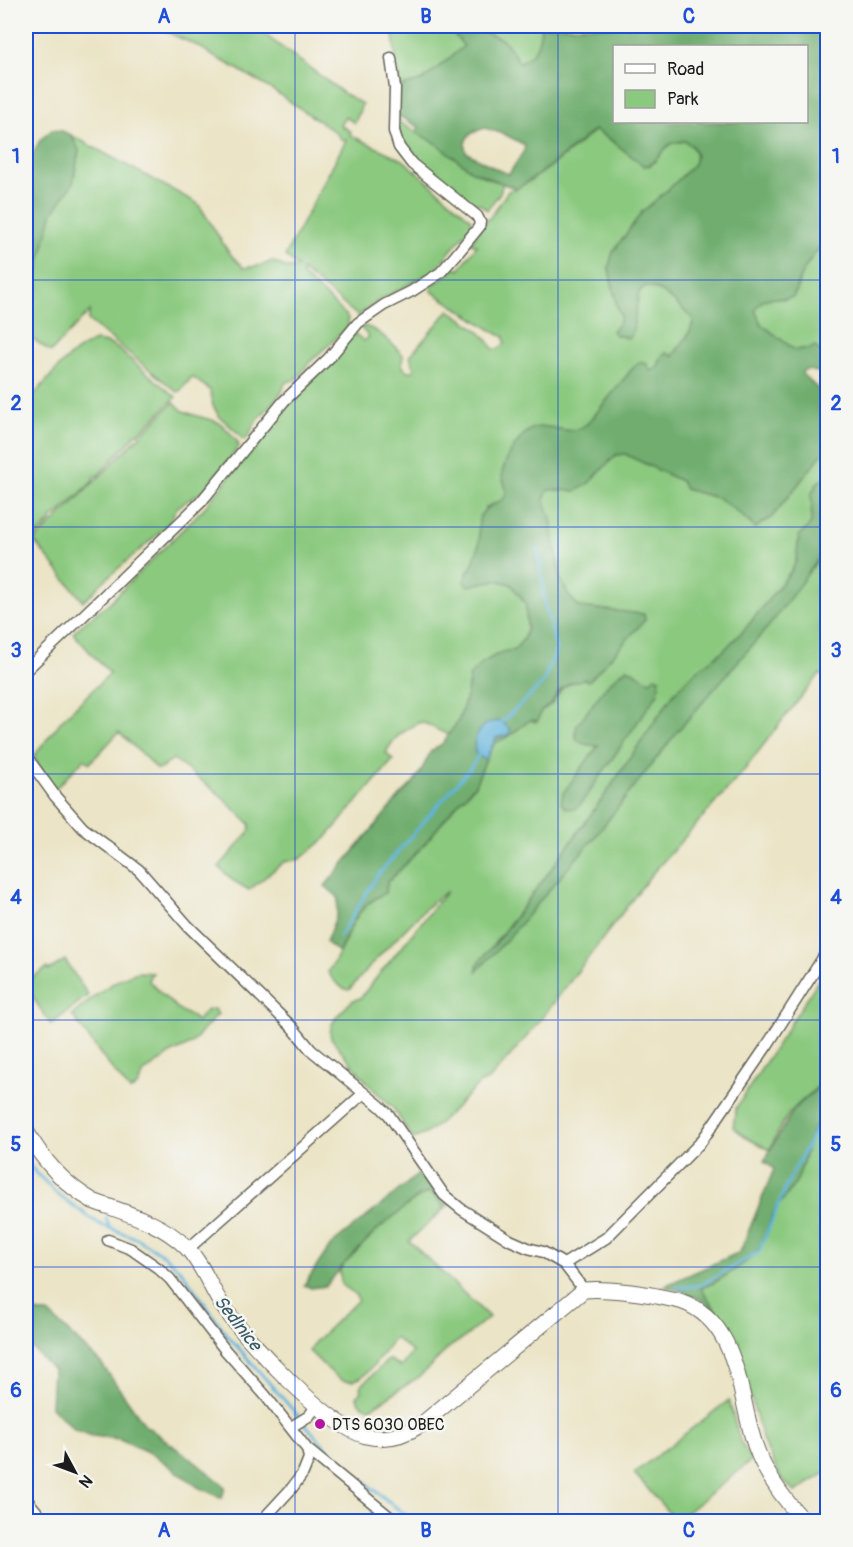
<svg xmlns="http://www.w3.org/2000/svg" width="853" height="1547" font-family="Pangolin,sans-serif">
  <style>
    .green { fill: #8bc97f; stroke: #54724e; stroke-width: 1.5 }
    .forest { fill: #70ad6e; stroke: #466445; stroke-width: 1.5; fill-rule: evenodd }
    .water { fill: #61b4dc; stroke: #3e687c; stroke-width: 1.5 }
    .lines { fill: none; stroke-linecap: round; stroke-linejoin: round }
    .stream { stroke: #61b4dc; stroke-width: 3 }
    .street-casing { stroke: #646258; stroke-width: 13 }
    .secondary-casing { stroke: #646258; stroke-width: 17 }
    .street { stroke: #fff; stroke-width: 10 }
    .secondary { stroke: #fff; stroke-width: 15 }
    .grid { fill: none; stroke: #1d4ed8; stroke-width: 1.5; stroke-opacity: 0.55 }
    .poi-dot { fill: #b5179e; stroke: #f6f6f2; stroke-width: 2 }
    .labels { text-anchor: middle; stroke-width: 5; stroke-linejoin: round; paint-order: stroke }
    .poi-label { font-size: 16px; fill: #1c1c1c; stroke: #f6f6f2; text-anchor: start }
    .water-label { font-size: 18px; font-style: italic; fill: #385969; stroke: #f6f6f2 }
    .neatline { fill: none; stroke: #1d4ed8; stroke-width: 2 }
    .grid-label { font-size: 20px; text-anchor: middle; font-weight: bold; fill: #1d4ed8 }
  </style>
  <rect width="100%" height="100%" fill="#f6f6f2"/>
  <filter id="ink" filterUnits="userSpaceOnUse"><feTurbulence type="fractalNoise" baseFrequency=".0167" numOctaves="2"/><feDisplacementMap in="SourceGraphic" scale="12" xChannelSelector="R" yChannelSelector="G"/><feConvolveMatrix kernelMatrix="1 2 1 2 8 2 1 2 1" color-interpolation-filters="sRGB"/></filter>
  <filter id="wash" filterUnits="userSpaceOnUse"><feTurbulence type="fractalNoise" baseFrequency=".008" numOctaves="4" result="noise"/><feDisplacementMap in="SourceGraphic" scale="24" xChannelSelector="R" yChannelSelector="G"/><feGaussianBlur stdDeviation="1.35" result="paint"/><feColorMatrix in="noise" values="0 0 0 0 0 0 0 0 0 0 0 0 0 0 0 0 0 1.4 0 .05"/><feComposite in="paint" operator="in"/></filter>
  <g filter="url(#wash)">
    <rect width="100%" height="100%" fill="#ebe4c6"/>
    <path class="green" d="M147,26H257L256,28L345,94L362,104L355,123L345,117L340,125L351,132L350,135L403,160L471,219L472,224L468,230L434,271L378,301L358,316L302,270V275L346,315L348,319V327L310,362L296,379L285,383L282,392L264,413L258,418L248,437L245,440L242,439L240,435L219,416L213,406L210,390L192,377L180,391L177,392L88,320L90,311L51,352L26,334V319L52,213L73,183L79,150L71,135L197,203L201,208L229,253L244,268L263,265L272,261L287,268L298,267L285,256L346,140H342L335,132L274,91L234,67L213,56L200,47L160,29L143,30Z
      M392,26H447L464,46L423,80L399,87Z
      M471,26H541C541,34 538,47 532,54C529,58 523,60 519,63L507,44L501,39Z
      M397,120C409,129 421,135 434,142C458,157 474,178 503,183L500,193L487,210L480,204L465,202L403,152Z
      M595,130L650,166L671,143L685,141C694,147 698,153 694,164L629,231L613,252L610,262L609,269L617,306L621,315L620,322L612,331L616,335L628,338L639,292L645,286C663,288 679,306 693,319C693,333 680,345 673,356L662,357L657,368L650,371L648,367L632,369L590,421L583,428L574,431L539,427L530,430L523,436L505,486L506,496L501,501L486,507L478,532L480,540L477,552L472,566L466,574L468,586L496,580L511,584L526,604L527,629L523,640L514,650L502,652L489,659L482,663L470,675L467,694L459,720L449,734C438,733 431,724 420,722C404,731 394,736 386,753L393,760L325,839L300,859L284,862L249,890L232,880L219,867L250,831V824L215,791L173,759L161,769H157L119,732L90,763L84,759L55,789L41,769L34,756L62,720L110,673L95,658L73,633C85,621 97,613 110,602L205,507L244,459L259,435L355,334L364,341L369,337L361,328L364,326C380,330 391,343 403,355L402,365C405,370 407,372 413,371L414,368L410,356L449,310C465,321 485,332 493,349C499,350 501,347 505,343L504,336L499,335L431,291V287L455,268L459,270L477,245L471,243L487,219H489L508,191C534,184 574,148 595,130Z
      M827,240V359L815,346L812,348L795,350L761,324L755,310C763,295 770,298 786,299L797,291C799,271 814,254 827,240Z
      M96,341L107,343L114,346L176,397L139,433L134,435V437L97,476L94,477L93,481L56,516L52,517L51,521L26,546V403C46,384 68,349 96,341Z
      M174,402L183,411L197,416L215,421L220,423L234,437L238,443V448L205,489C197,496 187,500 178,507C173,511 173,518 169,523C149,544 124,562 103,582C96,588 91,597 83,601L34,541C81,496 127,448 174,402Z
      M827,448V475L817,483L811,495L812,501L811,524L799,537L796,561L792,570L746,628L723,651L696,671L674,693L655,721L605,795L547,875L477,966L594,838L677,732L773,621L827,546V680L820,674L784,718L742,773L651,875L536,1026L490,1079L479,1084L439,1124L425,1134L413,1139L394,1109L369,1085L331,1038L330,1032L332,1024L337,1016L352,1001L360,998L447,891L429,905L380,955L349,990C341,989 332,980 328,972C333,964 338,956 342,947C354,921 357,907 385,893L388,882L422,847L453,809L475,785L486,759L495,743L509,736L530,720L536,722L541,711L552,704L562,688L575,681L583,679L589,681L645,620L608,611L579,607L569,596L560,578L551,519L544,499L548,490L588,484L616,455L625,454L681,481L685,489L718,498L738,512L751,524L772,517Z
      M65,960L88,995L51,1025L26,987V981L47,968L49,970Z
      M827,967L828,1075C817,1091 799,1100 788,1115C781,1125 775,1138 770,1149H768L747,1138L733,1127L736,1108Z
      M138,972L153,973L149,977V981C159,991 168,1002 180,1010C185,1014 192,1016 197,1021L207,1010L214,1009L218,1014L191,1044L170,1054L152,1067L145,1071L137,1086L130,1091L104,1059L72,1015C93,998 111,980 138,972Z
      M827,1111V1472L795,1492L782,1479L763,1442L740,1356L728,1328L701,1288L714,1283L733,1270L756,1253L762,1244L773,1214L797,1179L811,1134L816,1123Z
      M430,1192L445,1208L409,1241L489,1317L464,1338L451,1346L419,1377L371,1408C364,1407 358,1404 357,1397L361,1391L360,1387L388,1360H390L401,1367L412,1352L395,1338C383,1351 364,1389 342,1380C335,1377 315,1357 309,1351L313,1344L358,1300C356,1292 348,1290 342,1285C341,1280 339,1275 340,1270C345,1255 414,1196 430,1192Z
      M729,1400L740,1441L752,1460L676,1521L634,1473Z"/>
    <path class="forest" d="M447,26H471L501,39L507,44L520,63C523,60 529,57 532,54C538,47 541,34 541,26H827V240C816,251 806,264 799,279C796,285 797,291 793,297C776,302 765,291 755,310L761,324L795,350L812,348L815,346L827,359V374L808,370L803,371L802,374L827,397V448L772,517L755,528L738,512L718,498L685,489L681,481L625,454L616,455L588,484L576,491L548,490L544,499L551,519L560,578L569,596L579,607L644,614L645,620L589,681L583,679L568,684L558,692L551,704L541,711L538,721L530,720L509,736L495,743L486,759L475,785L453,809L422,847L388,882L385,893C356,907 352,925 339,952L326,942L337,914L338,897L325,886L399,797L413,783L421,771L431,751L442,744L459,720L467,694L470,675L482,663L502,652L514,650L523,640L527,629L526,604L511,584L496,580L468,586L464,582C466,576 469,572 472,566C475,559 477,551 479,544C481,535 476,526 480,517C485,503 504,504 506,494C507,488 503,481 502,476C502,463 519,436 530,430C551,418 568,443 590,421L632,369L639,362L647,364L650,371L657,368L662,357L666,353L673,356C681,344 693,333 693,319C679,306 663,288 645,286L639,292L632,335L628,338L616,335L612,331L620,322L621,315L617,306L609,269L610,262L613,252L642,212L672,186L694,164L696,157L695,152L692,146L685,141C681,142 674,142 671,144C660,150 658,165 644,166L607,137L594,130C569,151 544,172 516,189L472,171L434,142L416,133L419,127L397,115L399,87L423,80L464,46ZM614,46H806V122H614ZM485,128L504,134L525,145L524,151L509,174L498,170L466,152C462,136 472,132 485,128Z
      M52,130L62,131L71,135L79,150L73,183L52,214L26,319V194L27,171L32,156L40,140Z
      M827,475L828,546L825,550L773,621L677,732L594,838L509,937L477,971V966L482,958L496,943L547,875L605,795L655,721L674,693L696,671L723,651L746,628L792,570L796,561L799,536L811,524L812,502L811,495L817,484Z
      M627,668C636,672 641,678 650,681L655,677H659L660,678L658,693L580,805L574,809L566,808L561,803L563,793L598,746C584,744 571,745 577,725L608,684Z
      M827,1077V1111C806,1131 808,1153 798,1178C793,1190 781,1200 774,1212C769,1221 768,1233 763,1242C755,1260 719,1281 701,1288L723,1322L702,1300L678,1290L664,1286L740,1252L774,1169L764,1161L794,1109L824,1082Z
      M422,1171L450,1204L445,1208L430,1192L418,1197L378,1229L346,1262L326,1286L311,1288L304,1285L331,1245L375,1210Z
      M26,1312L48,1313L101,1363L145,1425L203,1468L225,1487L222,1498L198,1487L154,1455L120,1439L92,1436L74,1429L51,1407L53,1370L31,1347H26Z"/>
    <path class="water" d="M496,721L502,722L510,729V734L496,738L486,759L482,758L475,753C472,738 480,723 496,721Z"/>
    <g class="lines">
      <path class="stream" d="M26,373L31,352
        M501,723L543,683L556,649L545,604L538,549
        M340,936L377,876L471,767L480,753
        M26,1162L57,1194L99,1224L136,1238L165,1256L183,1273L227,1335L300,1418
        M106,1218L109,1227
        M677,1288L701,1285L759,1252L787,1184L822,1117L828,1110
        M304,1423C336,1461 376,1492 415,1522"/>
    </g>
  </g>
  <g filter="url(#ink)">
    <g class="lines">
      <defs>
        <path id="street" d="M26,670L85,614L200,503L284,401L329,358L358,323L384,305L412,291L440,273L456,255L479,227L480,222L477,216L412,164L399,147L394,131L395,88L391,58
          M26,756L55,796L83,828L139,870L188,926L292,1027L311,1050L380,1106L389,1115L444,1195L461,1209L510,1240L528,1248L543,1252L564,1264L584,1290
          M108,1240L131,1249L158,1268L170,1279L226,1351L265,1395L307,1449L309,1458L303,1473L292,1488L268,1514L267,1522
          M188,1249L364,1093
          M564,1264L606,1238L701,1142L768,1044L828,950
          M291,1427L309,1416L317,1405
          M307,1449L396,1522
          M26,1499L45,1522"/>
        <path id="secondary" d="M26,1131C42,1159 65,1185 93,1201C125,1213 161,1222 186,1247C202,1263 210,1287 222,1305C246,1340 326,1425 366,1436C386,1441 405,1435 422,1424L584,1290C608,1288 634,1292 657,1296C665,1298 673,1299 680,1301C740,1321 738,1395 755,1445C765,1474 784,1500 805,1522"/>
      </defs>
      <use href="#street" class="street-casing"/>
      <use href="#secondary" class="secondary-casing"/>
      <use href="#street" class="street"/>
      <use href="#secondary" class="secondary"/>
    </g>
  </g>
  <path class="grid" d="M295,26V1522M558,26V1522M26,280H828M26,527H828M26,774H828M26,1020H828M26,1267H828"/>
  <circle class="poi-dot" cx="320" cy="1424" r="6"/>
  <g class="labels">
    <g class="poi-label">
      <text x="332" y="1430">DTS 6030 OBEC</text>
    </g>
    <g class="water-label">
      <text transform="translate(238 1323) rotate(52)" y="6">Sedlnice</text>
    </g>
  </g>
  <rect width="853" height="1547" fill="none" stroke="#f6f6f2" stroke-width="66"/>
  <rect x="613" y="45" width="195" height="78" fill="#f6f6f2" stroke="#9f9f9c" stroke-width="1.5"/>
  <rect x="625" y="64" width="30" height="9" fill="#ffffff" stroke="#9f9f9c" stroke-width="1.5"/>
  <text x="667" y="75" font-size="18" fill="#1c1c1c">Road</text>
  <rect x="625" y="90" width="30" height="18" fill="#8bc97f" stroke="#9f9f9c" stroke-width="1.5"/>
  <text x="667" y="105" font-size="18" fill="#1c1c1c">Park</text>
  <g transform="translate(75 1472) rotate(131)" stroke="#f6f6f2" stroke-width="4.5" paint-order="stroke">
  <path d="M0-4.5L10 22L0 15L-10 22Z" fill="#1c1c1c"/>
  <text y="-9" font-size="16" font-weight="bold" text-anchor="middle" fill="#1c1c1c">N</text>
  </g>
  <rect x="33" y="33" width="787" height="1481" class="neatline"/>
  <g class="grid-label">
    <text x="164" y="23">A</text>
    <text x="426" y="23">B</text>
    <text x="689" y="23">C</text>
    <text x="16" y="163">1</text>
    <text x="836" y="163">1</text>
    <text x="16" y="410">2</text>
    <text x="836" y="410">2</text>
    <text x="16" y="657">3</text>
    <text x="836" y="657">3</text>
    <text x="16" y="904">4</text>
    <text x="836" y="904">4</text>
    <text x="16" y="1151">5</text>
    <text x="836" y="1151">5</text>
    <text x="16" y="1397">6</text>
    <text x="836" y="1397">6</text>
    <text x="164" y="1537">A</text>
    <text x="426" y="1537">B</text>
    <text x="689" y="1537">C</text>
  </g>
</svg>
